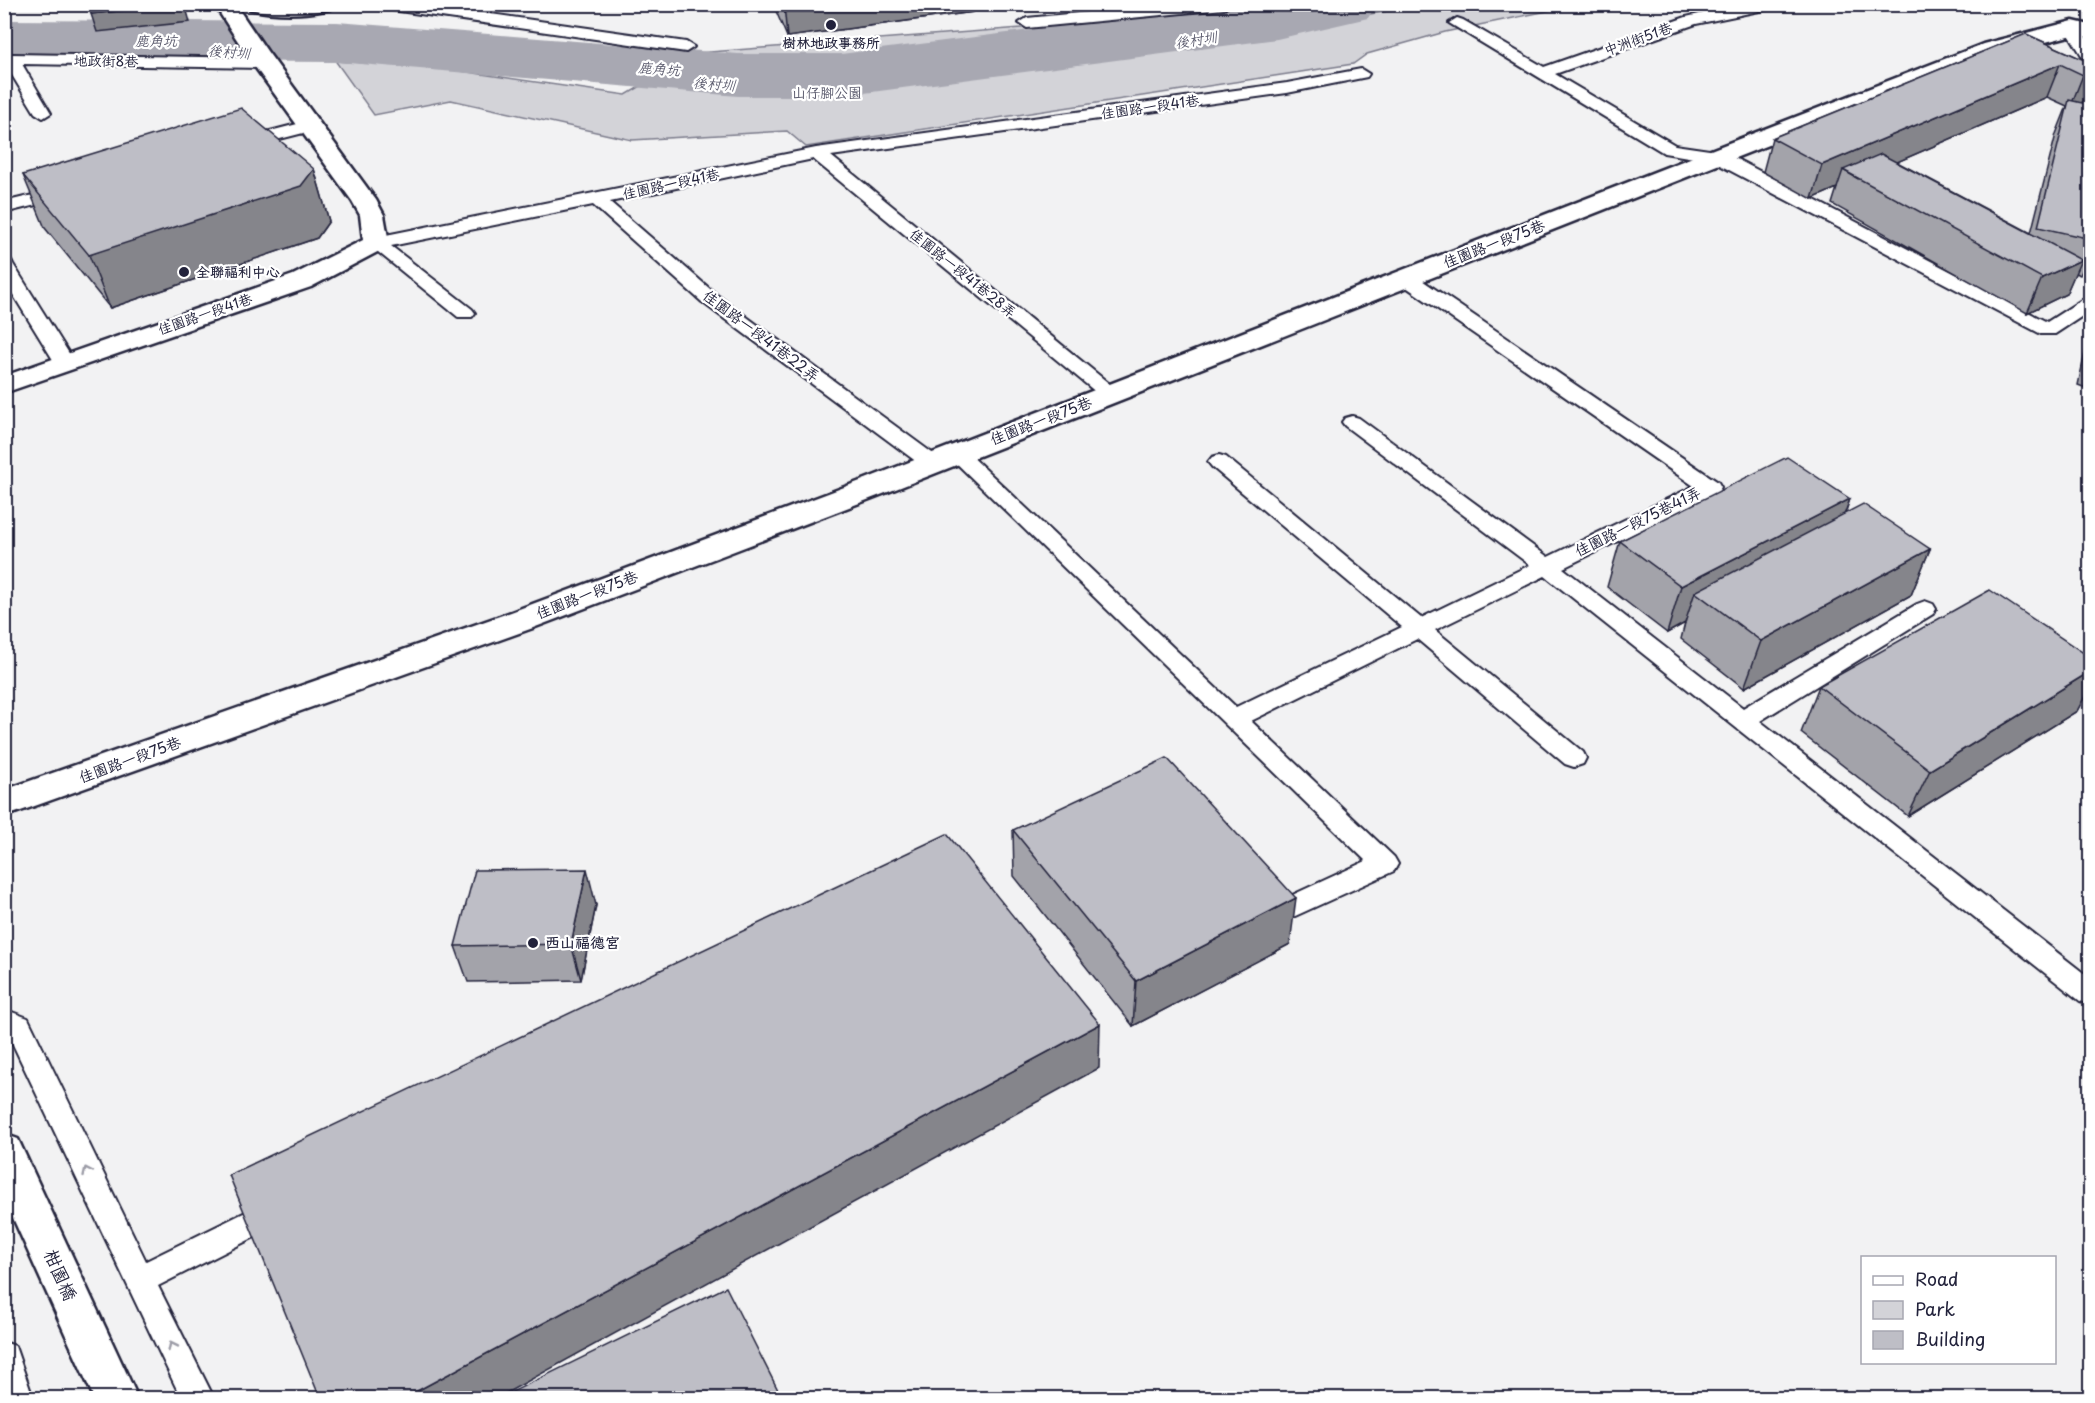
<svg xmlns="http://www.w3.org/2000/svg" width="2095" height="1403" font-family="'Playpen Sans','LXGW WenKai TC',sans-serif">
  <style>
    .green { fill: #d3d3d8; stroke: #7a7a8a; stroke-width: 1.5 }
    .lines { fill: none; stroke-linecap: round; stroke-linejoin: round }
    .stream { fill: #727282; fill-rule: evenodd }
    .river { fill: #a8a8b2; fill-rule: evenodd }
    .lane-casing { stroke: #22223b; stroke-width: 4 }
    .street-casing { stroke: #22223b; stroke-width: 5 }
    .secondary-casing { stroke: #22223b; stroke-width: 5 }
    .lane { fill: #fff; fill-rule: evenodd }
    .street { fill: #fff; fill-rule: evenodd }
    .secondary { fill: #fff; fill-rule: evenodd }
    .wall { fill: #a3a3aa; stroke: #22223b; stroke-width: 1.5; fill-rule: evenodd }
    .shaded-wall { fill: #85858b; stroke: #22223b; stroke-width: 1.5 }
    .building { fill: #bebec6; stroke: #22223b; stroke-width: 1.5 }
    .oneway { stroke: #9c9ca7 }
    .poi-dot { fill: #22223b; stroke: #fff; stroke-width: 2 }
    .labels { text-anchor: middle; stroke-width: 4.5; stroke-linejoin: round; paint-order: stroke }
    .far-street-label { font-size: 14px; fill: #22223b; stroke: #fff }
    .far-water-label { font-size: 14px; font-style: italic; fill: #58586b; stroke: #fff }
    .far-poi-label { font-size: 14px; font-weight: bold; fill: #22223b; stroke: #fff }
    .far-park-label { font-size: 14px; fill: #57576a; stroke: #fff }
    .street-label { font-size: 15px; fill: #22223b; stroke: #fff }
    .poi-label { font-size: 15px; font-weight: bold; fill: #22223b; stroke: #fff; text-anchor: start }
    .near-street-label { font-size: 18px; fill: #22223b; stroke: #fff }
  </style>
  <rect width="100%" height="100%" fill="#f2f2f3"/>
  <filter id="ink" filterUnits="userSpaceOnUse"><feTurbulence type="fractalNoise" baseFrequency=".0167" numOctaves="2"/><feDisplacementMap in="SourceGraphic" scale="12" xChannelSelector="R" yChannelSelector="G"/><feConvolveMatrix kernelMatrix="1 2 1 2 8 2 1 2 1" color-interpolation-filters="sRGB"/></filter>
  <g filter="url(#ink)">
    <path class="green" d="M1571,4L1572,6L1445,32L1367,54L1353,64L806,147L787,131L632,140L451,100L374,115L329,52L626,95L697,53L1283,8L1304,5Z"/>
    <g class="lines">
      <path class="stream" d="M1395,4H1423L1418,7L1138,52L830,95L627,85L470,70L191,53L4,56V50L191,47L470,64L627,79L830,89L1138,46Z"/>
      <path class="river" d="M1236,4H1377L1368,18L1277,39L841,96H738L337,62L4,60V20L337,22L738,54H841Z"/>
      <defs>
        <path id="lane" d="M378,4H421L686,42L694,47L686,52L385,9Z
          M1170,4H1231L1224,9L1027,28L1019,23L1027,18Z
          M1744,4H1776L1769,9L1696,24L1555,74L1675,145L1723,152L2047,322L2083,299L2090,297V311L2055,334H2041L1712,161L1664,153L1449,23L1457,18L1463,20L1544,67L1686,17Z
          M2073,23L2079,25L2090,44V61L2084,59L2065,28Z
          M11,54L264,58L272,63L264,68L22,64L51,113L43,118L35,113L4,62L5,56Z
          M1361,69L1369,74L1367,77L1287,93L831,156L1117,390L1120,394L1117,398H1103L813,159L610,202L717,295L939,458L943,463L939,468L932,470L925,468L703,303L593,205L391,246L472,309L475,313L472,317H458L367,243L369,239L376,237L816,148L1287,83Z
          M309,121L315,122L317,126L315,130L241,149L235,148L232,144L235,140Z
          M66,187L72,188L75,192L72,196L4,213V202Z
          M4,259L11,260L13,264L75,363L72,367H58L55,363L4,280Z
          M1406,272L1413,274L1718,482L1721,487L1718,492L1563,568L1743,708L1917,604L1925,601L1933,604L1936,609L1933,614L1760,721L2090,978V1004L2080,1001L1545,576L1435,630L1583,752L1586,758L1583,764L1574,767L1565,764L1417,639L1251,721L1394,857L1398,864L1394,871L1293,917L1284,920L1275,917L1271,910L1275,903L1366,861L947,454L950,449L957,448L964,449L1236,707L1402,627L1212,467L1208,462L1212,457L1219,455L1226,457L1421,618L1530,565L1345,426L1342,422L1345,418L1352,416L1359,418L1548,557L1694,486L1399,282L1397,278L1399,274Z
          M4,1009L28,1018L146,1261L268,1201L279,1197L290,1201L294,1210L290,1219L158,1286L214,1398H181L8,1034L4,1033Z
          M4,1342L15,1346L33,1398H4Z"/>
        <path id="street" d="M214,4H235L267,51L376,200L384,215L389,243L385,248L311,287L4,393V376L293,275L363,240L360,215L352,201L250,60Z
          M248,4H332L330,9C303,15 276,15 250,9Z
          M2073,21L2090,25V37L2073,35L1999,54L883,494L533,628L4,817V790L511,612L863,480L1983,44Z"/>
        <path id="secondary" d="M4,1134L18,1139L138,1398H94L4,1198Z"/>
      </defs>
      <use href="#lane" class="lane-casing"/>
      <use href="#street" class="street-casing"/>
      <use href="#secondary" class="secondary-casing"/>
      <use href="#lane" class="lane"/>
      <use href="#street" class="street"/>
      <use href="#secondary" class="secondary"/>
    </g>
    <path class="wall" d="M773,4H972L973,12L787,37Z
      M2026,34L2091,63V92L2087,100L2081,103L2091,105V251L2080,275L2075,273L2066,294L2027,313L1832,204L1837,188L1812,199L1763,172L1772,138ZM2047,97L2067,106L2056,134L2031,233L1897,162Z
      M314,169L329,221L317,238L110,308L45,228L23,175Z
      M2091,333V390L2078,385L2088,339Z
      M1850,499L1845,514L1930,549L1911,595L1744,688L1681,639L1685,623L1667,633L1607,587L1620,541Z
      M2091,658V685L2077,711L1908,816L1801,733L1819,686Z
      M1013,830L1290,944L1133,1026L1014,876Z
      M596,905L581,980L468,982L455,946Z"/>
    <path class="shaded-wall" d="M185,4L190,22L97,32L91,14Z
      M788,4H972L973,12L787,37L784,5Z
      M2060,64L2047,97L1858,179L1843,170L1837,188L1812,199L1822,165Z
      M2091,71V92L2087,100L2070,108L2083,75Z
      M314,169L329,221L317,238L110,308L89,255Z
      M2081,260L2066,294L2027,313L2042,278Z
      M4,347L8,356L4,357Z
      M1850,499L1833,545L1695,592L1685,623L1667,633L1681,586Z
      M1930,549L1911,595L1744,688L1761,641Z
      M2091,671V685L2077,711L1908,816L1930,770Z
      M587,869L596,905L581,980L571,944Z
      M1296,898L1290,944L1133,1026L1136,981Z
      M1100,1024L1099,1068L497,1398H404Z"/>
    <path class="building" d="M89,4H182L91,14Z
      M2026,34L2091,63V71L2083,75L2060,64L1822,165L1772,138Z
      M2069,100L2091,105V239L2038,227Z
      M241,108L314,169L301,186L89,255L23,175Z
      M1881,154L2081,260L2042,278L1843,170Z
      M1787,457L1850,499L1681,586L1620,541Z
      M1863,504L1930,549L1761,641L1695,592Z
      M1990,590L2091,658V671L1930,770L1819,686Z
      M1167,758L1296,898L1136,981L1013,830Z
      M947,834L1100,1024L404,1398H320L229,1175Z
      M587,869L571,944L455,946L475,870Z
      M726,1287L782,1398H500Z"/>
    <defs><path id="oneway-chevron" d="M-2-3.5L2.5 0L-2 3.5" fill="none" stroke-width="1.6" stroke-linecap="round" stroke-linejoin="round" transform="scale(1.5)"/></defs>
    <g class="oneway">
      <use href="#oneway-chevron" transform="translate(87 1171) rotate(-115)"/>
      <use href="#oneway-chevron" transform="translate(172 1346) rotate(-116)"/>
    </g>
  </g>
  <g class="poi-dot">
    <circle cx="831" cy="25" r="6"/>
    <circle cx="184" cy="272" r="6"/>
    <circle cx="533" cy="943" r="6"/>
  </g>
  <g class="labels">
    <g class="far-street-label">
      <text transform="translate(1638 39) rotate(-20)" y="5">中洲街51巷</text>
      <text transform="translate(106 61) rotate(1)" y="5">地政街8巷</text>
      <text transform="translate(1150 107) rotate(-8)" y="5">佳園路一段41巷</text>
      <text transform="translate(671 184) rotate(-12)" y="5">佳園路一段41巷</text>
      <text transform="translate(963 273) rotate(39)" y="5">佳園路一段41巷28弄</text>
      <text transform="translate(205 314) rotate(-19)" y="5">佳園路一段41巷</text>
    </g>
    <g class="far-water-label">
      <text transform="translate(1196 40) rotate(-9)" y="5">後村圳</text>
      <text x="156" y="46">鹿角坑</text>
      <text transform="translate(229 52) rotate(4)" y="5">後村圳</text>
      <text transform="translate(659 69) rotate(5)" y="5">鹿角坑</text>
      <text transform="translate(714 84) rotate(4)" y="5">後村圳</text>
    </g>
    <g class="far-poi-label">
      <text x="831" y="48">樹林地政事務所</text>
      <text x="196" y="277" text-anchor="start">全聯福利中心</text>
    </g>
    <g class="far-park-label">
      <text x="827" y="98">山仔腳公園</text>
    </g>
    <g class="street-label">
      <text transform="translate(1494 244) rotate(-21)" y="5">佳園路一段75巷</text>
      <text transform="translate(761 336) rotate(37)" y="5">佳園路一段41巷22弄</text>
      <text transform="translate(1041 421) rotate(-21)" y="5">佳園路一段75巷</text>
      <text transform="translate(1638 522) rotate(-26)" y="5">佳園路一段75巷41弄</text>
      <text transform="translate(587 595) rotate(-21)" y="5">佳園路一段75巷</text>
      <text transform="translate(130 760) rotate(-20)" y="5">佳園路一段75巷</text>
    </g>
    <g class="poi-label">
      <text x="545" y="948">西山福德宮</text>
    </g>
    <g class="near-street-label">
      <text transform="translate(60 1275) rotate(66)" y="6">柑園橋</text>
    </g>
  </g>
  <rect width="2095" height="1403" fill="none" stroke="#fff" stroke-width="24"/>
  <rect x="12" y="12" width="2071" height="1379" fill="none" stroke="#22223b" stroke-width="2" filter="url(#ink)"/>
  <rect x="1861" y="1256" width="195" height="108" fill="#ffffff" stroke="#a7a7b1" stroke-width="1.5"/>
  <rect x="1873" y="1276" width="30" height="9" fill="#ffffff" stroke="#a7a7b1" stroke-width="1.5"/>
  <text x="1915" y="1286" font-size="18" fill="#22223b">Road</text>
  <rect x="1873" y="1301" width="30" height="18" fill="#d3d3d8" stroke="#a7a7b1" stroke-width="1.5"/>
  <text x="1915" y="1316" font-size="18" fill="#22223b">Park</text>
  <rect x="1873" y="1331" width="30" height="18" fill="#bebec6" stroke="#a7a7b1" stroke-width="1.5"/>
  <text x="1915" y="1346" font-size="18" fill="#22223b">Building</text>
</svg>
